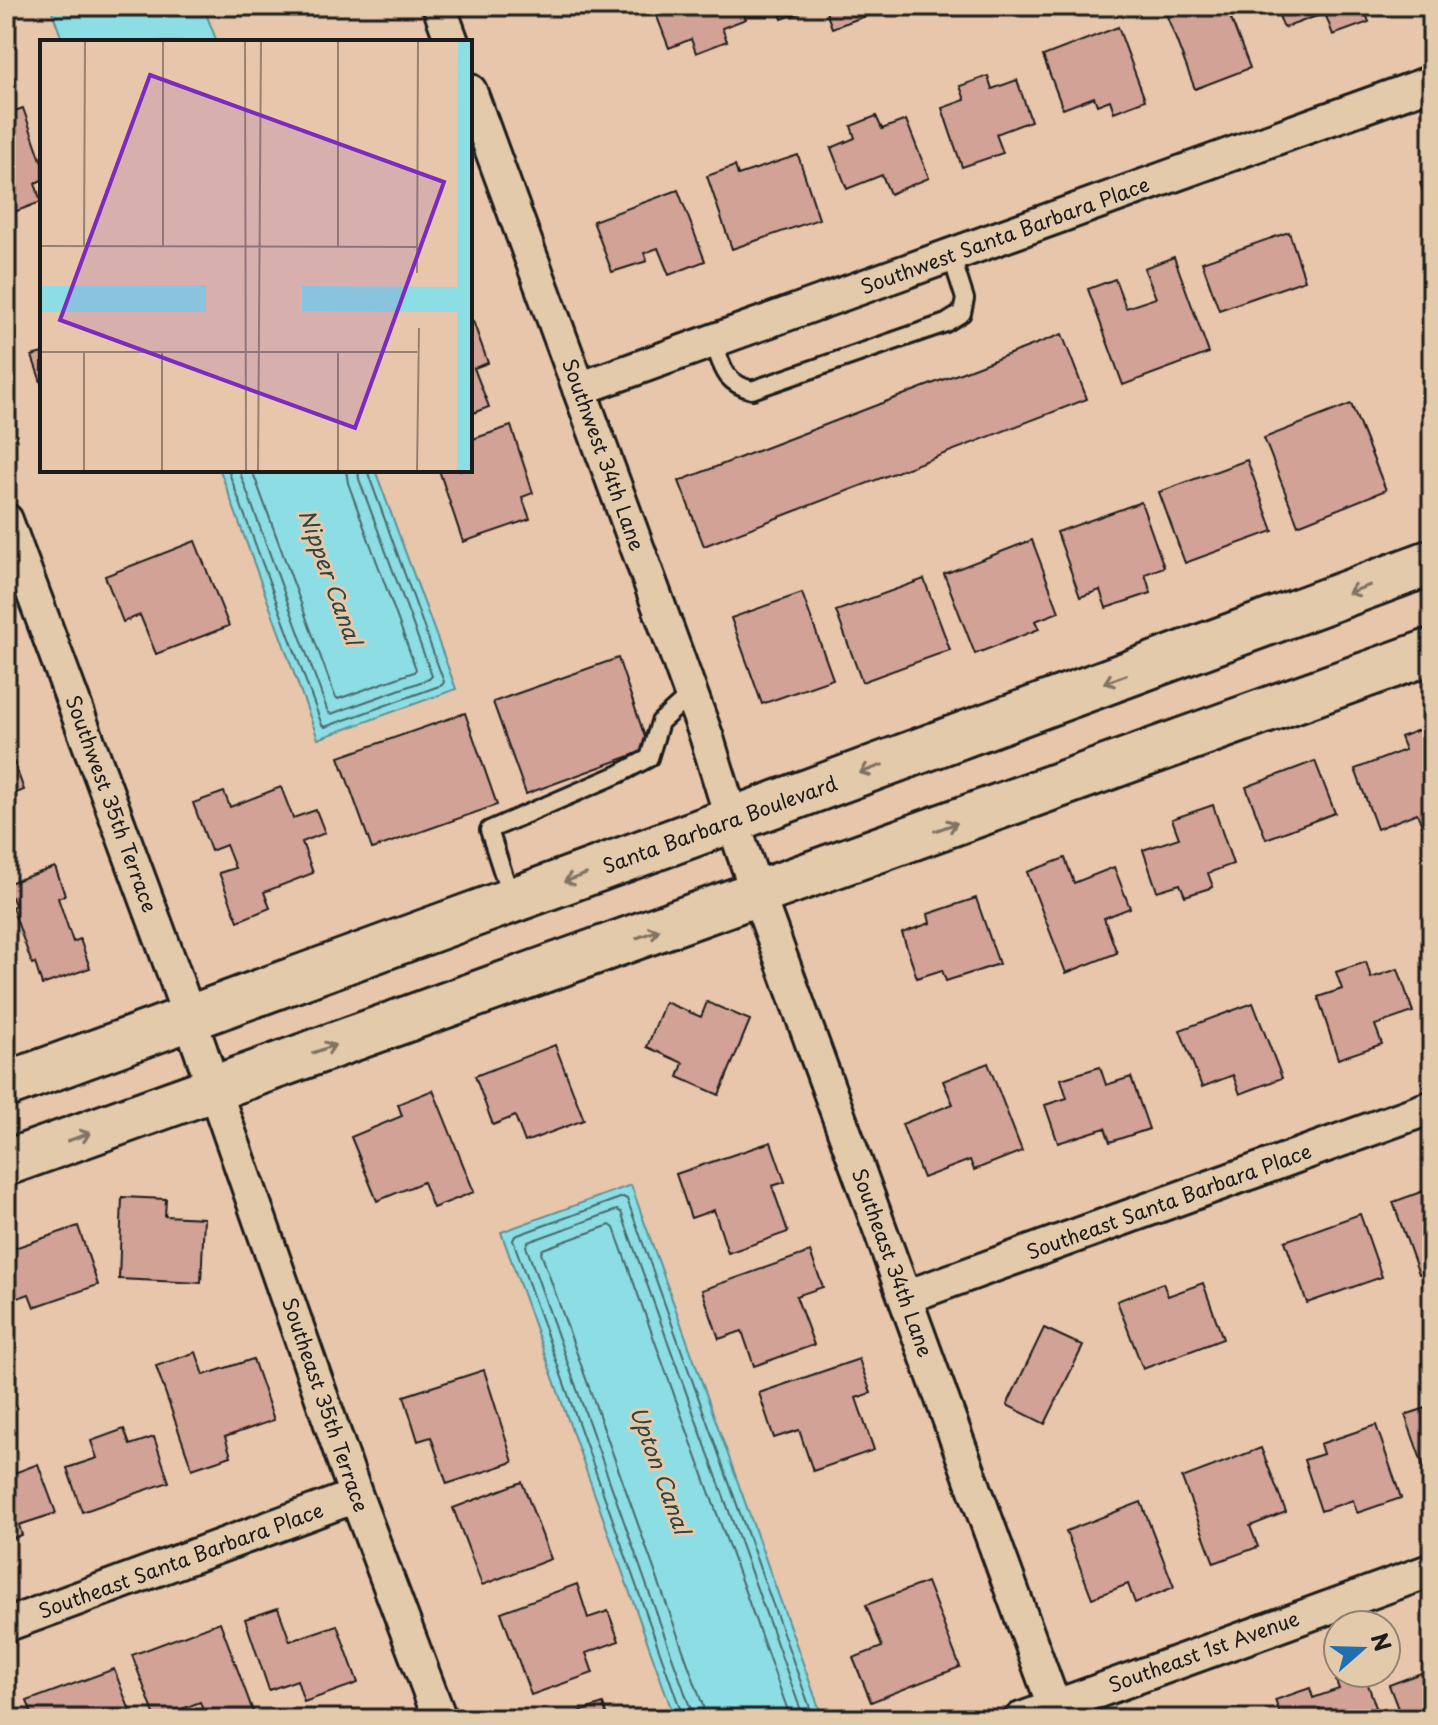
<svg xmlns="http://www.w3.org/2000/svg" width="1438" height="1725" font-family="'Playpen Sans',sans-serif">
  <style>
    .water { fill: #8cdde4; stroke: #5f9094; stroke-width: 2 }
    .lines { fill: none; stroke-linecap: round; stroke-linejoin: round }
    .shore { stroke: #49696c; stroke-width: 2 }
    .building { fill: #d1a295; stroke: #1c1c1c; stroke-width: 2 }
    .service-casing { stroke: #1c1c1c; stroke-width: 22 }
    .minor-casing { stroke: #1c1c1c; stroke-width: 38 }
    .secondary-casing { stroke: #1c1c1c; stroke-width: 50 }
    .service { stroke: #e3caab; stroke-width: 16 }
    .minor { stroke: #e3caab; stroke-width: 32 }
    .secondary { stroke: #e3caab; stroke-width: 44 }
    .oneway { stroke: #807364 }
    .labels { text-anchor: middle; stroke-width: 6; stroke-linejoin: round; paint-order: stroke }
    .street-label { font-size: 20px; fill: #1c1c1c; stroke: #e3caab }
    .water-label { font-size: 22px; font-style: italic; fill: #324344; stroke: #e3caab }
    .inset-road { fill: none; stroke: #968272; stroke-width: 2 }
    .view { fill: #7b2cbf; fill-opacity: 0.15; stroke: #7b2cbf; stroke-width: 4 }
    .inset-edge { fill: none; stroke: #1c1c1c; stroke-width: 4 }
  </style>
  <rect width="100%" height="100%" fill="#e8c6ab"/>
  <filter id="ink" filterUnits="userSpaceOnUse"><feTurbulence type="fractalNoise" baseFrequency=".0125" numOctaves="2"/><feDisplacementMap in="SourceGraphic" scale="16" xChannelSelector="R" yChannelSelector="G"/><feConvolveMatrix kernelMatrix="1 2 1 2 8 2 1 2 1" color-interpolation-filters="sRGB"/></filter>
  <g filter="url(#ink)">
    <path class="water" d="M50,6H203L217,42H63Z
      M220,470H375L456,689L318,739Z
      M631,1185L823,1719H675L501,1232Z"/>
    <g class="lines">
      <path class="shore" d="M228,470L322,725L325,727L442,685L444,682L369,476L368,470
        M239,470L328,712L331,714L429,679L432,676L359,479L358,470
        M252,470L335,696L338,699L414,672L416,669L348,483L346,470
        M682,1719V1714L513,1240L515,1236L623,1197L627,1199L814,1719
        M692,1719L691,1710L526,1246L528,1242L617,1210L621,1212L804,1719
        M704,1719L703,1706L541,1253L543,1249L610,1225L614,1228L791,1719"/>
    </g>
    <path class="building" d="M653,6H741L746,19L722,28L727,41L696,53L691,39L669,48Z
      M777,6H820L782,19Z
      M824,6H872L874,13L832,28Z
      M1170,6H1226L1250,68L1195,89L1164,8Z
      M1275,6H1363L1369,22L1333,35L1325,13L1284,28Z
      M1118,27L1145,100L1114,112L1110,100L1097,105L1094,97L1063,109L1043,56Z
      M988,76L992,89L1017,80L1031,121L996,134L1003,153L962,167L942,108L965,100L960,86Z
      M23,108L42,163V180L35,183L41,202L6,215V114Z
      M876,116L882,129L906,120L929,178L890,194L882,175L847,189L831,148L855,138L851,126Z
      M798,155L819,219L732,249L707,176L735,166L738,175Z
      M1432,179V216L1420,183Z
      M678,190L705,261L669,275L658,248L644,253L647,261L612,272L593,221Z
      M1289,232L1305,280L1219,310L1202,262Z
      M1174,257L1209,353L1123,385L1088,289L1115,279L1126,308L1156,298L1144,268Z
      M473,321L488,363L474,368L489,407L470,414V322Z
      M1062,334L1087,399L704,546L679,481Z
      M42,353V385L32,356Z
      M1351,404L1386,490L1298,525L1264,438Z
      M511,426L533,493L522,497L530,519L463,542L439,470H470V440Z
      M1247,460L1273,531L1185,563L1159,492Z
      M1141,502L1164,567L1145,574L1151,593L1106,608L1100,590L1080,597L1057,532Z
      M1032,540L1059,612L1035,621L1039,629L975,654L944,574Z
      M195,541L229,626L156,654L140,615L123,622L105,576Z
      M924,579L950,650L862,682L836,611Z
      M802,593L833,679L762,704L731,618Z
      M618,658L649,749L526,794L493,702Z
      M465,713L497,805L372,849L339,757Z
      M1432,725V837L1427,839L1417,813L1377,829L1355,769L1405,750L1400,737Z
      M1315,761L1335,813L1266,839L1246,787Z
      M6,762L7,764L14,762L24,790L6,797Z
      M281,787L293,818L316,810L325,833L302,842L313,873L264,892L270,908L238,921L219,873L235,868L226,845L211,851L193,803L224,792L230,807Z
      M1213,805L1233,864L1208,873L1213,887L1185,896L1180,884L1157,891L1143,850L1179,838L1172,819Z
      M1065,858L1074,883L1114,867L1130,908L1104,918L1117,953L1066,973L1027,872Z
      M55,867L65,895L58,898L73,942L80,939L90,968L42,985L35,963L32,964L12,907L15,905L12,897L6,899V884Z
      M976,898L999,964L946,981L942,970L917,978L902,933L930,923L928,914Z
      M1366,962L1371,978L1398,969L1413,1012L1375,1025L1382,1044L1338,1059L1318,997L1342,989L1336,972Z
      M665,1002L701,1017L707,1002L750,1020L719,1095L678,1077L683,1063L647,1047Z
      M1253,1003L1282,1078L1240,1094L1233,1075L1202,1087L1180,1030Z
      M555,1045L584,1120L525,1142L515,1116L493,1125L475,1076Z
      M988,1063L1022,1151L974,1170L970,1160L923,1178L902,1124L953,1104L943,1081Z
      M1100,1067L1106,1085L1131,1077L1149,1129L1110,1142L1105,1128L1058,1143L1045,1105L1067,1098L1061,1079Z
      M433,1090L474,1192L433,1208L423,1182L377,1201L351,1137L402,1116L398,1104Z
      M771,1142L785,1182L772,1186L788,1232L728,1253L714,1210L691,1218L676,1174Z
      M1432,1188V1270L1419,1274L1393,1202Z
      M122,1197L166,1199L165,1216L204,1218L201,1283L119,1279Z
      M1360,1214L1382,1277L1307,1303L1285,1241Z
      M78,1226L98,1285L34,1307L29,1294L6,1302V1251Z
      M810,1252L823,1287L796,1296L814,1345L754,1366L742,1331L719,1339L702,1290Z
      M1163,1283L1168,1296L1203,1283L1223,1339L1143,1369L1117,1301Z
      M1044,1328L1083,1346L1045,1424L1007,1405Z
      M196,1352L204,1375L253,1359L274,1420L225,1437L231,1456L192,1469L156,1366Z
      M859,1359L871,1393L856,1398L874,1450L813,1471L799,1430L774,1438L759,1393Z
      M484,1370L513,1462L447,1484L431,1437L418,1441L404,1396Z
      M1432,1406V1485H1430L1405,1415Z
      M1376,1425L1401,1498L1357,1513L1353,1500L1321,1511L1304,1460L1323,1454L1320,1444Z
      M124,1429L130,1445L154,1437L169,1482L82,1512L67,1468L97,1458L91,1441Z
      M1261,1448L1286,1512L1250,1526L1258,1547L1214,1563L1182,1478Z
      M8,1461L12,1474L38,1464L56,1513L19,1525L22,1535L6,1541V1462Z
      M522,1482L551,1559L482,1585L453,1508Z
      M1141,1502L1174,1587L1135,1603L1128,1584L1092,1598L1066,1531Z
      M927,1582L960,1667L871,1702L853,1658L882,1647L866,1605Z
      M577,1584L588,1618L608,1611L619,1641L586,1653L593,1673L531,1695L501,1612Z
      M278,1608L290,1641L337,1625L358,1683L304,1702L297,1680L269,1690L245,1619Z
      M220,1622L255,1717L249,1719H206L200,1702L156,1719L132,1655Z
      M114,1669L133,1719H34L27,1701Z
      M1432,1669V1719H1402L1389,1685Z
      M1359,1673H1364L1380,1719H1282L1275,1700L1310,1688L1313,1698L1339,1689L1336,1681Z
      M603,1704L608,1719H558Z"/>
    <g class="lines">
      <defs>
        <path id="service" d="M713,341C723,367 723,382 752,390L946,323L962,313L965,299L951,255
          M511,898L489,830L619,774L649,758L660,722L691,694"/>
        <path id="minor" d="M439,6L452,42
          M470,91L706,735L732,820L758,895L1054,1706
          M579,389L1432,82
          M6,520L172,968L356,1496L440,1719
          M906,1297L1432,1107
          M6,1625L356,1496
          M1021,1719L1432,1570"/>
        <path id="secondary" d="M6,1085L732,820L1432,562
          M6,1163L1432,651"/>
      </defs>
      <use href="#service" class="service-casing"/>
      <use href="#minor" class="minor-casing"/>
      <use href="#secondary" class="secondary-casing"/>
      <use href="#service" class="service"/>
      <use href="#minor" class="minor"/>
      <use href="#secondary" class="secondary"/>
    </g>
    <defs><path id="oneway-shaft" d="M-6 0H5M1.5-3L5.5 0L1.5 3" fill="none" stroke-width="1.6" stroke-linecap="round" stroke-linejoin="round" transform="scale(2)"/></defs>
    <g class="oneway">
      <use href="#oneway-shaft" transform="translate(1359 589) rotate(160)"/>
      <use href="#oneway-shaft" transform="translate(1115 679) rotate(160)"/>
      <use href="#oneway-shaft" transform="translate(871 769) rotate(160)"/>
      <use href="#oneway-shaft" transform="translate(946 827) rotate(-20)"/>
      <use href="#oneway-shaft" transform="translate(575 878) rotate(160)"/>
      <use href="#oneway-shaft" transform="translate(648 934) rotate(-20)"/>
      <use href="#oneway-shaft" transform="translate(324 1049) rotate(-20)"/>
      <use href="#oneway-shaft" transform="translate(79 1137) rotate(-20)"/>
    </g>
  </g>
  <g class="labels">
    <g class="street-label">
      <text transform="translate(1005 236) rotate(-20)" y="7">Southwest Santa Barbara Place</text>
      <text transform="translate(603 455) rotate(70)" y="7">Southwest 34th Lane</text>
      <text transform="translate(111 804) rotate(70)" y="7">Southwest 35th Terrace</text>
      <text transform="translate(720 825) rotate(-20)" y="7">Santa Barbara Boulevard</text>
      <text transform="translate(1169 1202) rotate(-20)" y="7">Southeast Santa Barbara Place</text>
      <text transform="translate(892 1263) rotate(70)" y="7">Southeast 34th Lane</text>
      <text transform="translate(325 1405) rotate(71)" y="7">Southeast 35th Terrace</text>
      <text transform="translate(181 1561) rotate(-20)" y="7">Southeast Santa Barbara Place</text>
      <text transform="translate(1204 1652) rotate(-20)" y="7">Southeast 1st Avenue</text>
    </g>
    <g class="water-label">
      <text transform="translate(330 577) rotate(70)" y="8">Nipper Canal</text>
      <text transform="translate(660 1470) rotate(70)" y="8">Upton Canal</text>
    </g>
  </g>
  <g transform="translate(40 40)">
    <rect width="432" height="432" fill="#e8c6ab"/>
    <path d="M418,1H432V431H417V272L262,271V246L417,247ZM166,245V272H0V246Z" fill="#8cdde4"/>
    <path class="inset-road" d="M205,1L206,431M0,206L377,207M44,206L45,1M123,206V1M298,206V1M377,233L378,1M0,312H377M122,312V431M298,313V431M44,431V312M218,431L221,1M377,431L379,288"/>
    <path class="view" d="M110,35L404,142L315,388L20,280Z"/>
    <rect width="432" height="432" class="inset-edge"/>
  </g>
  <rect width="1438" height="1725" fill="none" stroke="#e3caab" stroke-width="32"/>
  <rect x="16" y="16" width="1406" height="1693" fill="none" stroke="#1c1c1c" stroke-width="3" filter="url(#ink)"/>
  <g transform="translate(1362 1649) rotate(70)"><circle r="38" fill="#e3caab" stroke="#938472" stroke-width="2"/>
  <path d="M0-6L14 30L0 20L-14 30Z" fill="#1f6fb2"/>
  <text y="-12" font-size="22" font-weight="bold" text-anchor="middle" fill="#1c1c1c">N</text>
  </g>
</svg>
